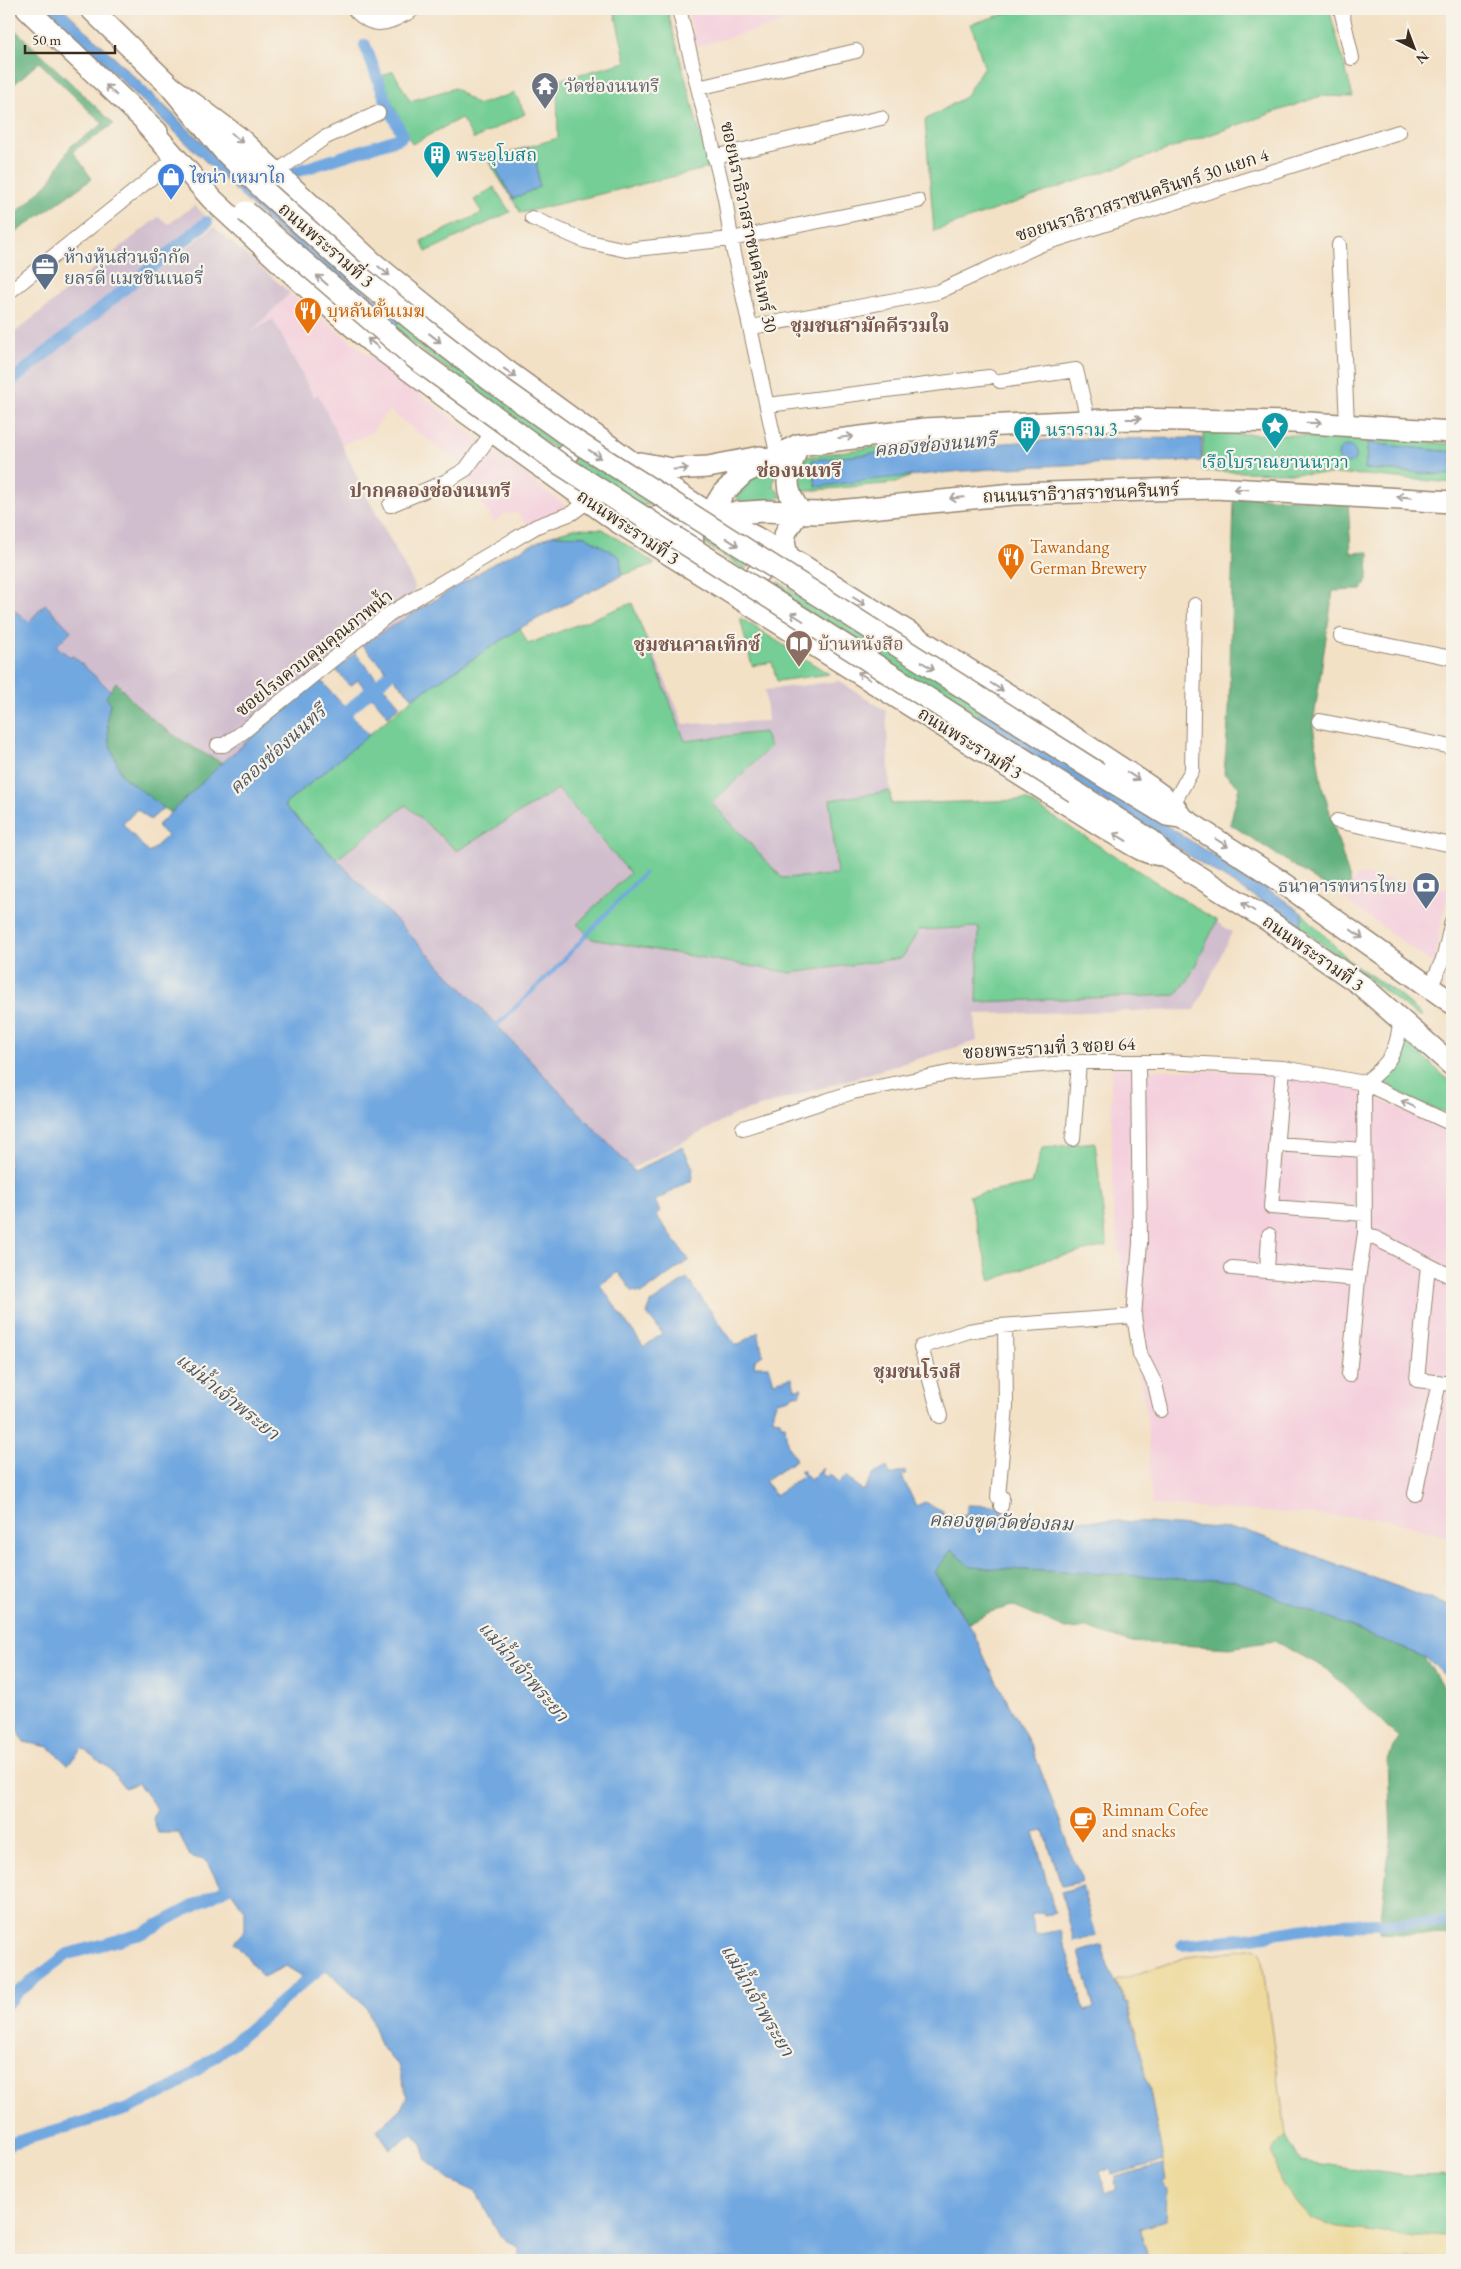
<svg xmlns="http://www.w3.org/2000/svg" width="1461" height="2269" font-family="'EB Garamond','Noto Serif Thai',serif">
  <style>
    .built { fill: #f4cfdd }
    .industrial { fill: #d0bdcd }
    .green { fill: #75ce95; stroke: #587c5a }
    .forest { fill: #60b17e; stroke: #4e6e4e }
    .sand { fill: #eeda9e; stroke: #94825e }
    .water { fill: #72a8e0; stroke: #56697f }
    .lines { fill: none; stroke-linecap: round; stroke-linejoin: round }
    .stream { stroke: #72a8e0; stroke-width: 4 }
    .canal { stroke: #72a8e0; stroke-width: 12 }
    .street-casing { stroke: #978672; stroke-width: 16 }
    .secondary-casing { stroke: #978672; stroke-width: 22 }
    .primary-casing { stroke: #978672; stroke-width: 24 }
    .street { stroke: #fff; stroke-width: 14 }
    .secondary { stroke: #fff; stroke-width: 20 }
    .primary { stroke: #fff; stroke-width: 21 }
    .primary-bridge-casing { stroke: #978672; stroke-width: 24; stroke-linecap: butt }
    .primary-bridge { stroke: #fff; stroke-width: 21 }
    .oneway { stroke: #a79f9a }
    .labels { text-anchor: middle; stroke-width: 4.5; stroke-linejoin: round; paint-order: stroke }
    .worship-label { font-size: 18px; fill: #5b616d; stroke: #f7f3e8; text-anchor: start }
    .culture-label { font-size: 18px; fill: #0d838f; stroke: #f7f3e8; text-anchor: start }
    .shop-label { font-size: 18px; fill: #366cbe; stroke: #f7f3e8; text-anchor: start }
    .street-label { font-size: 18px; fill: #3b2a1e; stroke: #f7f3e8 }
    .service-label { font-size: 18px; fill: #4e5e75; stroke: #f7f3e8; text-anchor: start }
    .food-label { font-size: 18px; fill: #c56008; stroke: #f7f3e8; text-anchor: start }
    .education-label { font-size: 18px; fill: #785e54; stroke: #f7f3e8; text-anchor: start }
    .neighbourhood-label { font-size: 19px; font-weight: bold; fill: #7a574f; stroke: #f7f3e8 }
    .water-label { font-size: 19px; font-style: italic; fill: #4e5662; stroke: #f7f3e8 }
    .quarter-label { font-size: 20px; font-weight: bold; fill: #7a574f; stroke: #f7f3e8 }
  </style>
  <rect width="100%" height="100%" fill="#f7f3e8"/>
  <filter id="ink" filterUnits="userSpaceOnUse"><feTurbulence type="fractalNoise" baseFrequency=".02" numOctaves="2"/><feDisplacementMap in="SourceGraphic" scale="10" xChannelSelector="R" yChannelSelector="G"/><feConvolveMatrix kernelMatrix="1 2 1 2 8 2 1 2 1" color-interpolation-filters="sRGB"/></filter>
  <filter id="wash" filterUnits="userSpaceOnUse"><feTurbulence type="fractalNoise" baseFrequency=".0096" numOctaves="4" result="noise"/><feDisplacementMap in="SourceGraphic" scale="20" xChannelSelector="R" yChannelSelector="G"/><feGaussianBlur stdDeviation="1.12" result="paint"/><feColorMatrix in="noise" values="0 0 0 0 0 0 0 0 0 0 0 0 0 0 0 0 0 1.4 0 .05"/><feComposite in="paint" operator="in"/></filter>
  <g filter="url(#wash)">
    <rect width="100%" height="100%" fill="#f3e1c6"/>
    <path class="built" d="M687,9H834L697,46Z
      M290,293L364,352L566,506L528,525L517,513H505L494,522L466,478L470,472L389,410L369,435L341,444L318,395L314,397L273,320L248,334Z
      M1359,874L1448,889L1434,964L1337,894L1344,892Z
      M1111,1068L1267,1073L1343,1084L1452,1131V1538L1386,1519L1152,1505L1147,1419L1113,1211Z"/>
    <path class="industrial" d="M195,205L206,217L9,378V337L158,217L169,224Z
      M214,227L290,293L250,333L273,319L314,397L318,394L363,489L415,586L408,616L362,645L319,678L223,763L189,746L155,723L116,683L111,691L73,656L70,658L56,646L71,631L45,604L29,623L9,606V386Z
      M632,603L684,724L768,721L765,690L839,681L886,711L891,804L1027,800L1232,932L1195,1010L975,1014L977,1041L736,1114L631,1169L497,1025L284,805L413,698L528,644Z"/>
    <path class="green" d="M614,9H667L709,168L521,213L487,159L558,138L557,80L626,62Z
      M1021,9H1329L1353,97L1321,96L934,231L925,120L965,97L984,66L971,24Z
      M393,71L410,101L455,88L477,105L515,93L525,114L474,139L461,118L412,144L380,77Z
      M494,187L510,212L426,252L421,241L482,213L474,200Z
      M400,320L567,435L561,454L393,329Z
      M1204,433L1368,437L1452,444V452L1368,443L1365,469L1452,475V483L1365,475L1202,471Z
      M874,447L927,448L917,474L895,483L805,491L797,488L800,462L805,457Z
      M577,453L666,503L625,508L571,461Z
      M777,468L773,485L782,497L743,504L735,496L747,480Z
      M576,528L603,529L655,564L622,575L620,557L585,536L552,535Z
      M717,535L754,556L745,570L698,539Z
      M779,582L985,706L976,720L774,590Z
      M632,603L685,741L764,732L770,747L712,803L782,878L837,875L830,800L890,791L891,804L1027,800L1217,921L1188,980L1176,995L977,1002L979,927L919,930L902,958L791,973L592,939L577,924L630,873L558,789L457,851L406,805L337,859L284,805L413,698L520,628L528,644Z
      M740,618L742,619L829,674L777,681L772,662L752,666Z
      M1303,914L1351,962L1395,992L1422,1015L1420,1017L1416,1015L1313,937L1300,926Z
      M1407,1041L1452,1084V1116C1430,1106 1399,1098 1382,1079L1401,1069Z
      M1095,1142L1107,1246L1044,1260L991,1281L969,1196L1032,1184L1042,1148Z
      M1286,2135L1300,2161L1408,2176L1452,2175V2236H1413L1337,2228L1311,2219L1283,2187L1272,2151Z"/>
    <path class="forest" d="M9,24L114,124L73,151L92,179L9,237V220L49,182L71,146L103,124L39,62L9,89Z
      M1234,497L1348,500L1351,553L1369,552L1368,577L1362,590L1333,591L1313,725L1321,782L1351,884L1344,892L1337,894L1230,824L1239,787L1224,773L1229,711Z
      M116,682C145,718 181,743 223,763L170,813L122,776L109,742L107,717L110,704L106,696Z
      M952,1548L970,1567L1236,1581L1424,1657L1452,1701V1936L1379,1933L1391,1835L1388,1759L1399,1738L1327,1669L1274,1641L1230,1648L1128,1642L1087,1628L1066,1629L1012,1606L990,1612L969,1623L934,1572Z"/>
    <path class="sand" d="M1256,1948L1261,1953L1286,2135L1272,2151L1283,2187L1311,2219L1337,2228L1413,2236H1452V2260H1149L1139,2228L1163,2184V2161L1149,2086C1140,2070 1140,2050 1136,2032C1134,2022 1129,2013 1128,2002L1126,2003L1116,1981L1187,1957Z"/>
    <path class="water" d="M47,9H64L239,178L400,320L393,329L276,229Z
      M529,148L536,154L539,187L513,199L493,164L507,154Z
      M1202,438L1201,461C1072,463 944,469 816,487L812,460L927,448L1068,439Z
      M1368,443L1452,452V475L1365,469Z
      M1338 455a9 9 0 1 1 18 0a9 9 0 1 1-18 0Z
      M552,535L585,536L620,557L622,575L520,628L413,698L362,645L501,559Z
      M45,604L71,631L56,646L70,657L73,656L111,691L106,696L110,704L107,717L109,742L122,776L164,808L150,820L137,809L123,824L149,853L167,836L157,826L219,766L319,678L369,735L284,805L474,1001L635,1172L682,1146L693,1168L691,1181L655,1201L660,1211L656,1215L689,1260L642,1293L632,1291L618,1272L600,1285L644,1347L662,1333L647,1314L651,1303L687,1278L736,1346L758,1332L763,1355L755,1360L754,1366H769L774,1382L792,1377L795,1389L802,1388L799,1395L794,1394L790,1398L777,1401L773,1411V1419L780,1420L781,1425H785L787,1443L796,1460L765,1481L775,1495L803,1476L799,1471L801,1469L810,1480L823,1468L821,1473L826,1477L830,1474L838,1483L846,1476L863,1491L874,1474L887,1467L890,1475L905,1471L906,1473L902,1476L916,1506L925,1502L943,1511V1515H948V1518H943V1524L954,1525V1518H951V1515H967V1505L1003,1506L1002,1516L1018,1519L1122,1521L1245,1530L1452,1607V1683L1427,1658L1236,1581L970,1567L952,1549L934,1572L973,1631L987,1663L1033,1750L1067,1840L1071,1857L1082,1876L1081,1882L1062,1886L1044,1831L1034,1833L1055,1913L1044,1915L1043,1912L1030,1915L1036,1935L1060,1930L1085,2011L1094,2008L1079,1952L1102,1945L1107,1964L1125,2003L1128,2002C1129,2019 1137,2035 1141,2052C1144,2064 1143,2074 1149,2086L1163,2161L1112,2175L1111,2169L1100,2172L1106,2192L1117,2189L1114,2182L1116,2177L1163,2164L1166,2181L1163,2184L1167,2190L1166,2220L1139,2229L1149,2260H519V2248L501,2237L476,2192L450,2180L427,2160L422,2144L413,2134L390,2149L377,2130L402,2107L407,2097L398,2065L380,2045L367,2008L321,1965L302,1976L286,1966L263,1977L234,1942L245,1930V1912L232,1892L218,1882L206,1861L190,1856L178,1833H158L153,1819L157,1809L138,1783L125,1788L110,1769L82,1748L68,1765L49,1747L24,1742L9,1712V606L29,622Z
      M355,653L400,706L388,716L358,680L350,686L336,670Z
      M983,709L1284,900L1303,914L1300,926L976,720Z
      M1082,1886L1096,1935L1074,1941L1061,1892Z"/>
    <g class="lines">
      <path class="stream" d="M494,1028L556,968L644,873"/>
      <path class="canal" d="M295,172L400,138L403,135L389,109L365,45
        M9,383L207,222
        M336,721L401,664
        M1182,1945L1240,1939L1334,1925L1452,1922
        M9,2002L18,1992L68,1954L141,1934L242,1880
        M9,2144L128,2109L176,2086L243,2035L334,1956"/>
    </g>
  </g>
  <g filter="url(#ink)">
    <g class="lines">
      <defs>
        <path id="street" d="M679,9L725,198L731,239L777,453
          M1341,9L1352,58
          M698,88L856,51
          M714,157L881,118
          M275,173L324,138L378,113
          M532,218L585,241L626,250L731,239L918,201
          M1339,245L1347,424
          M9,292L176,158
          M752,327L938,292L1042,244L1399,132
          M1000,381L1076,370L1088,420
          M768,405L989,377
          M390,505L445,482L466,469L493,432
          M1341,636L1452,658
          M1320,721L1452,747
          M218,745H224L243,732L389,614L537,526L572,513L588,501
          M1173,804L1192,770L1195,605
          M1337,821L1452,845
          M1431,986L1444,957L1452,921
          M1283,1068L1271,1207L1365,1214
          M1364,1083C1389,1065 1399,1050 1400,1018
          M743,1128L853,1092L953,1072L1079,1062H1164L1283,1068L1364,1083L1452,1124
          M1073,1139L1079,1062
          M1276,1144L1364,1150
          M1365,1233L1452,1277
          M1428,1265L1417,1380L1452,1384
          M1232,1268L1358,1279
          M1267,1271L1269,1235
          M1134,1316L1140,1354L1155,1384L1161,1410
          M1349,1375L1358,1279L1365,1233L1364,1083
          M940,1416L921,1347L969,1331L1000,1326L1134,1316L1140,1243L1138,1062
          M1415,1494L1439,1382
          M1001,1506L1002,1497H998L1006,1406L1005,1326"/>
        <path id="secondary" d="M358,9C377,28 387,19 409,9"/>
        <path id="primary" d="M27,9L157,132
          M91,9L171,87L224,151L266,192
          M171,87L238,137L372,262L504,369L645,472L710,514L755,537L803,566L1026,706L1147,785L1173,804L1181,817
          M146,124L212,199L309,289L370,341L468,414L615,520L1113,833C1130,843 1145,855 1164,855
          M798,445C789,472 780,486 800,511
          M640,463L672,469L708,467L760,457
          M542,468C566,461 578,450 576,423
          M635,519L764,511L817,513L1014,494L1215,488L1452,502
          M788,556C779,535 788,528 800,511
          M695,564L692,534L697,524L710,514L723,493L744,473L798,445L925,429L1126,419L1293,422L1452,432
          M755,604C747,576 759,567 784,558
          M1098,773L1167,815L1181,817L1279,880L1452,1003
          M1077,793L1152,841L1164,855L1266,919L1361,985L1452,1065"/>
      </defs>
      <use href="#street" class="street-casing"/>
      <use href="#secondary" class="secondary-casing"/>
      <use href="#primary" class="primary-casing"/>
      <use href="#street" class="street"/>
      <use href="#secondary" class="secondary"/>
      <use href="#primary" class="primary"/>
      <defs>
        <path id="primary-bridge" d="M266,192L359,276L424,329L490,380L577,442L1098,773
          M246,212L415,358L560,464L1075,792"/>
      </defs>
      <use href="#primary-bridge" class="primary-bridge-casing"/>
      <use href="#primary-bridge" class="primary-bridge"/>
    </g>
    <defs><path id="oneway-shaft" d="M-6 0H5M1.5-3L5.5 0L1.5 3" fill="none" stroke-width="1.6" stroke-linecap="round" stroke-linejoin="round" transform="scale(1.25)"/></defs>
    <g class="oneway">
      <use href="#oneway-shaft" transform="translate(111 90) rotate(-136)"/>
      <use href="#oneway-shaft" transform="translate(237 138) rotate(41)"/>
      <use href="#oneway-shaft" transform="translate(384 271) rotate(39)"/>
      <use href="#oneway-shaft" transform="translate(322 280) rotate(-139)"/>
      <use href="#oneway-shaft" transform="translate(435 338) rotate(38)"/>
      <use href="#oneway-shaft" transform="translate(373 343) rotate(-142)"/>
      <use href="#oneway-shaft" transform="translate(510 373) rotate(36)"/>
      <use href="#oneway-shaft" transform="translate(1134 419)"/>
      <use href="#oneway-shaft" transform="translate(1314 423) rotate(2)"/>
      <use href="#oneway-shaft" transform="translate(846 437) rotate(-8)"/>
      <use href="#oneway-shaft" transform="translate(595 454) rotate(33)"/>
      <use href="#oneway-shaft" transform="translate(681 469) rotate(-3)"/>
      <use href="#oneway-shaft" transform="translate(1241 489) rotate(-178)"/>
      <use href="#oneway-shaft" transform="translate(1404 497) rotate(-176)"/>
      <use href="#oneway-shaft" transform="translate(957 498) rotate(175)"/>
      <use href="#oneway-shaft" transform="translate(732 542) rotate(33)"/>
      <use href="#oneway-shaft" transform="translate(859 601) rotate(32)"/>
      <use href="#oneway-shaft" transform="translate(797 617) rotate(-148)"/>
      <use href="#oneway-shaft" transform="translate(928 666) rotate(32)"/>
      <use href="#oneway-shaft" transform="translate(864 676) rotate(-148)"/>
      <use href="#oneway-shaft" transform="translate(997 687) rotate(32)"/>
      <use href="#oneway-shaft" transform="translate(1133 776) rotate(33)"/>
      <use href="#oneway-shaft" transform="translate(1120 837) rotate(-149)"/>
      <use href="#oneway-shaft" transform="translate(1222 843) rotate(32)"/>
      <use href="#oneway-shaft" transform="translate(1248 907) rotate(-148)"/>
      <use href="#oneway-shaft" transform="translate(1357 934) rotate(35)"/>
      <use href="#oneway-shaft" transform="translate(1408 1104) rotate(-155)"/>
    </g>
  </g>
  <defs>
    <symbol id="temple-pin" viewBox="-11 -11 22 30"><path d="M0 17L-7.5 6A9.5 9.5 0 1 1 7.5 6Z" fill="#6b7280" stroke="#f7f3e8"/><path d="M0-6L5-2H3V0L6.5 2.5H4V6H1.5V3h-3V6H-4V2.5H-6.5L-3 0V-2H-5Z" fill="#fff"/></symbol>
    <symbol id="building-pin" viewBox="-11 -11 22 30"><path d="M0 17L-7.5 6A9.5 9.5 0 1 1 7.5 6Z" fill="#0f9aa8" stroke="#f7f3e8"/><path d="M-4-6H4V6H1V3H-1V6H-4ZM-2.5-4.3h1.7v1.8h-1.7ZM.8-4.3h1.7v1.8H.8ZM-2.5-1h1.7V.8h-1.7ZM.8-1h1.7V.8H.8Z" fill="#fff"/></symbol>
    <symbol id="shop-pin" viewBox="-11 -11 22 30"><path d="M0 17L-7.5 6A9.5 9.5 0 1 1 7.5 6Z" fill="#3f7fe0" stroke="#f7f3e8"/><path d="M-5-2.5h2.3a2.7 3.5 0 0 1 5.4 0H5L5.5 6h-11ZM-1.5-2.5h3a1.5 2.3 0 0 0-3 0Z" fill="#fff"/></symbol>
    <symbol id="office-pin" viewBox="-11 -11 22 30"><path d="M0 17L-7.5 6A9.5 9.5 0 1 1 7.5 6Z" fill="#5c6f8a" stroke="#f7f3e8"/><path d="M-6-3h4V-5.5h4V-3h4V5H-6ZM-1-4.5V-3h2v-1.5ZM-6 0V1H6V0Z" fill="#fff"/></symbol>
    <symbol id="restaurant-pin" viewBox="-11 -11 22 30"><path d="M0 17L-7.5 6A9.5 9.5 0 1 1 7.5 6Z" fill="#e8710a" stroke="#f7f3e8"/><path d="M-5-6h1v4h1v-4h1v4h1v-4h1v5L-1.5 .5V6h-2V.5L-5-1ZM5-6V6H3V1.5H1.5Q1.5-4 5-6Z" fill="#fff"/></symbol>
    <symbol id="sight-pin" viewBox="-11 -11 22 30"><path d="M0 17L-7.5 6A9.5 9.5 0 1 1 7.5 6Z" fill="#0f9aa8" stroke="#f7f3e8"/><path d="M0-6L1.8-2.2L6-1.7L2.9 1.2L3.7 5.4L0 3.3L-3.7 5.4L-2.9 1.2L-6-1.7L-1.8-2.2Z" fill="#fff"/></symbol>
    <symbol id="library-pin" viewBox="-11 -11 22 30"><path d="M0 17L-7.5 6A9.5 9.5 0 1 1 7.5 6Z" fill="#8d6e63" stroke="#f7f3e8"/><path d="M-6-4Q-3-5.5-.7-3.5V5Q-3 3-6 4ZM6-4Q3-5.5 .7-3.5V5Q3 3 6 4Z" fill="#fff"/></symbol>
    <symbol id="bank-pin" viewBox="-11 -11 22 30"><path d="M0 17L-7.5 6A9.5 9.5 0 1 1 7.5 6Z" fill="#5c6f8a" stroke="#f7f3e8"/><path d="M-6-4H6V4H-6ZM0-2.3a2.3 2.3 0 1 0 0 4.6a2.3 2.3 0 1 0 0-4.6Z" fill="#fff"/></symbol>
    <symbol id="cafe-pin" viewBox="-11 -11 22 30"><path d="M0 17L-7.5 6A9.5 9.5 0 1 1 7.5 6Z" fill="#e8710a" stroke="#f7f3e8"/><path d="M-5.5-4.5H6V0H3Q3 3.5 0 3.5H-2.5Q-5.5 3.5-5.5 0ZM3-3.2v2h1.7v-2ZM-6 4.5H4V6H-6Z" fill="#fff"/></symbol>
  </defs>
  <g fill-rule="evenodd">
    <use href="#temple-pin" x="529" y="70" width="32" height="43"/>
    <use href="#building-pin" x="421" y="139" width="32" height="43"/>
    <use href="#shop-pin" x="155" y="161" width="32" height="43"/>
    <use href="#office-pin" x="29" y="251" width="32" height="43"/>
    <use href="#restaurant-pin" x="292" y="295" width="32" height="43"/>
    <use href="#sight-pin" x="1259" y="410" width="32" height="43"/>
    <use href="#building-pin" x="1011" y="414" width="32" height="43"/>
    <use href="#restaurant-pin" x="995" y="541" width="32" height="43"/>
    <use href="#library-pin" x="783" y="628" width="32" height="43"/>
    <use href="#bank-pin" x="1410" y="870" width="32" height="43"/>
    <use href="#cafe-pin" x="1067" y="1804" width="32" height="43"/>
  </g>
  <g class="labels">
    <g class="worship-label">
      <text x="564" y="92">วัดช่องนนทรี</text>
    </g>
    <g class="culture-label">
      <text x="456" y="161">พระอุโบสถ</text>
      <text x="1046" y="436">นราราม 3</text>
      <text x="1275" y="468" text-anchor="middle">เรือโบราณยานนาวา</text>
    </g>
    <g class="shop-label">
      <text x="190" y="183">ไชน่า เหมาไถ</text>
    </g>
    <g class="street-label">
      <text transform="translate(1142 195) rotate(-18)" y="6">ซอยนราธิวาสราชนครินทร์ 30 แยก 4</text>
      <text transform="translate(749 227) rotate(78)" y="6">ซอยนราธิวาสราชนครินทร์ 30</text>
      <text transform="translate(326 245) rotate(41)" y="6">ถนนพระรามที่ 3</text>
      <text transform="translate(1081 493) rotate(-2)" y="6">ถนนนราธิวาสราชนครินทร์</text>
      <text transform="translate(628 527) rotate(34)" y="6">ถนนพระรามที่ 3</text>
      <text transform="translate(314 653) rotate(-38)" y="6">ซอยโรงควบคุมคุณภาพน้ำ</text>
      <text transform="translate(970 743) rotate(32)" y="6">ถนนพระรามที่ 3</text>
      <text transform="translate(1313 953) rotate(35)" y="6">ถนนพระรามที่ 3</text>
      <text transform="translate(1049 1048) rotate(-3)" y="6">ซอยพระรามที่ 3 ซอย 64</text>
    </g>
    <g class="service-label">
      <text x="64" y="263">ห้างหุ้นส่วนจำกัด<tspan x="64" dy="21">ยลรดี แมชชินเนอรี่</tspan></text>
      <text x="1407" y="892" text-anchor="end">ธนาคารทหารไทย</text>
    </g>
    <g class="food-label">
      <text x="327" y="317">บุหลันดั้นเมฆ</text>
      <text x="1030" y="553">Tawandang<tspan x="1030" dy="21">German Brewery</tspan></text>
      <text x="1102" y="1816">Rimnam Cofee<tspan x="1102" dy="21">and snacks</tspan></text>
    </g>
    <g class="education-label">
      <text x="818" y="650">บ้านหนังสือ</text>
    </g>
    <g class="neighbourhood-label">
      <text x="870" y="332">ชุมชนสามัคคีรวมใจ</text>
      <text x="430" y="497">ปากคลองช่องนนทรี</text>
      <text x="697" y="651">ชุมชนคาลเท็กซ์</text>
      <text x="917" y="1378">ชุมชนโรงสี</text>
    </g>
    <g class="water-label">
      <text transform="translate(935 444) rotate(-5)" y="7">คลองช่องนนทรี</text>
      <text transform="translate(277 749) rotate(-42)" y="7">คลองช่องนนทรี</text>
      <text transform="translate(228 1396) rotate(39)" y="7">แม่น้ำเจ้าพระยา</text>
      <text transform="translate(1001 1521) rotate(2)" y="7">คลองขุดวัดช่องลม</text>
      <text transform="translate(524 1671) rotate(49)" y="7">แม่น้ำเจ้าพระยา</text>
      <text transform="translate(758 2000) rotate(60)" y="7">แม่น้ำเจ้าพระยา</text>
    </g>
    <g class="quarter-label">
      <text x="799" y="477">ช่องนนทรี</text>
    </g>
  </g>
  <rect width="1461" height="2269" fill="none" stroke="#f7f3e8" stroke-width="30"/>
  <g transform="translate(1414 48) rotate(138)" stroke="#f7f3e8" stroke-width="4" paint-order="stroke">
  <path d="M0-4L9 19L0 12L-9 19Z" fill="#3b2a1e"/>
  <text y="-8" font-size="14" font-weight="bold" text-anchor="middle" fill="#3b2a1e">N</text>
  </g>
  <path d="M25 45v8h90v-8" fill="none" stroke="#3b2a1e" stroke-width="2.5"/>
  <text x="32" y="45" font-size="15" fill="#3b2a1e" stroke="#f7f3e8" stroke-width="4" paint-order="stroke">50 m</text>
</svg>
